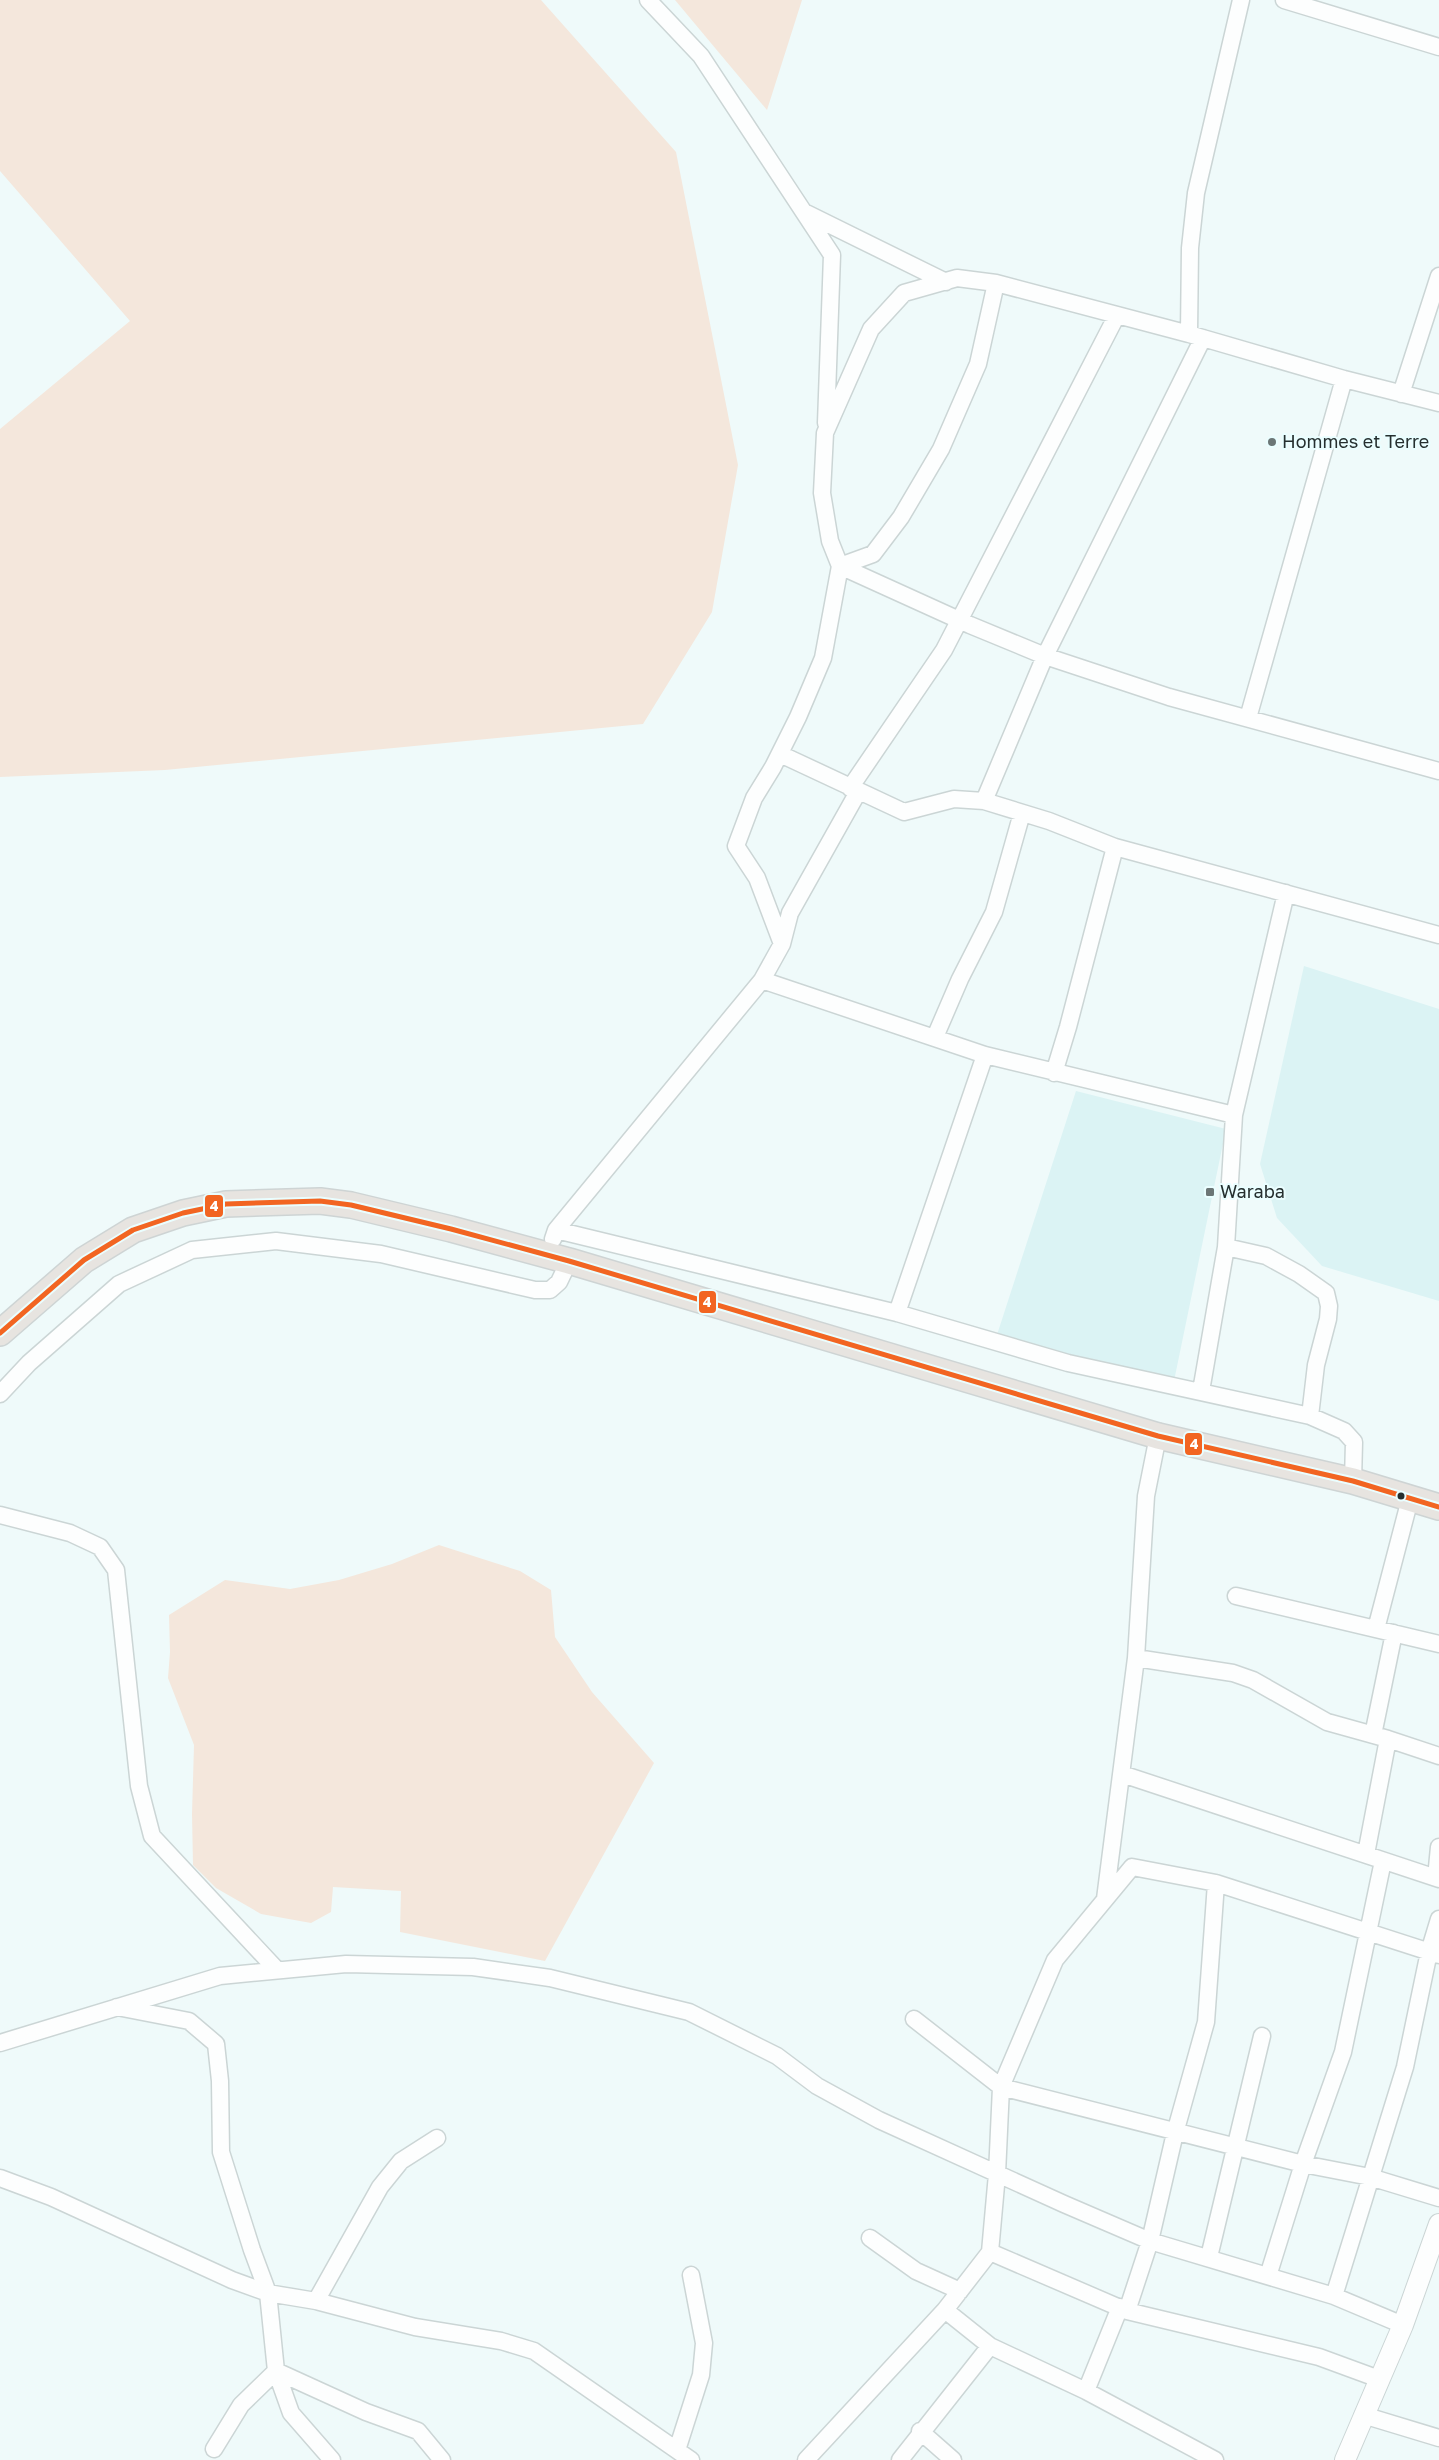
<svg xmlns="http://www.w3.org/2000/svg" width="1439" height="2460" font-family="'Golos Text',sans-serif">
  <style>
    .built { fill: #dbf3f4 }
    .green { fill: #f4e7dc }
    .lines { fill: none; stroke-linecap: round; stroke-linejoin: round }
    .minor-casing { stroke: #cbd5d5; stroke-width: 19 }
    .tertiary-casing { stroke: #cbd5d5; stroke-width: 22 }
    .primary-casing { stroke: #ced4d4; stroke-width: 28 }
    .minor { stroke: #fdfefe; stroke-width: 16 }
    .tertiary { stroke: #fdfefe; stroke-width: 20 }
    .primary { stroke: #e7e4e0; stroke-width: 25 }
    .bus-1-casing { stroke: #eafeff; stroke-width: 9 }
    .bus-1 { stroke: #f26522; stroke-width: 5 }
    .poi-dot { fill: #6c7676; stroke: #eafeff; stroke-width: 2 }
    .bus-dot { fill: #252f2f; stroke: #eafeff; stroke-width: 2 }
    .labels { text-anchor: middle; stroke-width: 4; stroke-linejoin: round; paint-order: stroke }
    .poi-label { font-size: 18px; fill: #252f2f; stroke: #eafeff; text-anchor: start }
    .line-badge { stroke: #eafeff; stroke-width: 2 }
    .badge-label { font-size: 14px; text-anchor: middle; font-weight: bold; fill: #fff }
  </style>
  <rect width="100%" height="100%" fill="#effafa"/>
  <path class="built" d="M1304,966L1439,1009V1301L1322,1266L1277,1218L1260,1164Z
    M1076,1091L1226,1129L1174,1381L995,1341Z"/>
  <path class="green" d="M0,0H541L676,152L738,465L712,612L643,724L165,770L0,777V429L130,321L0,171Z
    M675,0H802L767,110Z
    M439,1545L520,1571L551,1590L555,1637L592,1692L654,1763L545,1961L400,1932L401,1891L333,1887L331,1912L311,1923L261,1914L216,1888L193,1865L192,1814L194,1745L168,1678L170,1652L169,1615L225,1580L290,1589L339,1580L392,1564Z"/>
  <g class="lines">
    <defs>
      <path id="minor" d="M648,0L701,56L832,255L826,423
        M1284,0L1439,47
        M804,212L946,282
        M1189,334L1190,248L1196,193L1241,0
        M1401,394L1439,276
        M840,566L970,625L1045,656L1169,697L1439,771
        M840,566L873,554L901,517L941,449L978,364L996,283
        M1248,718L1344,379
        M780,754L904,812L954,799L984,801L1049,821L1115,847L1439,935
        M850,788L944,650L1117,315
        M984,801L1045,656L1203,338
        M782,944L757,878L736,846L754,798L773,767L798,717L823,658L840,566L830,541L822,493L825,433L871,329L904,293L957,278L996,283L1189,334L1344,379L1439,403
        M762,980L985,1055L1234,1115
        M935,1037L960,979L994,912L1022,813
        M1054,1073L1068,1027L1115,847
        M556,1230L897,1313L1068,1363L1310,1416L1344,1431L1354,1442L1353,1481
        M553,1239L556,1230L762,980L782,944L790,913L858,792
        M1226,1247L1266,1256L1299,1274L1326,1293L1329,1306L1328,1319L1316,1365L1310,1416
        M897,1313L985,1055
        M1201,1391L1226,1247L1234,1115L1286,893
        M0,1394L29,1363L119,1284L192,1250L276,1241L381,1254L535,1290H550L559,1282L569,1261
        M0,1515L70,1533L100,1547L116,1570L139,1786L152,1836L277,1970
        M1236,1596L1439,1644
        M1376,1629L1410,1499
        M1136,1658L1233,1673L1253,1680L1327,1722L1388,1739L1439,1756
        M1373,1735L1394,1633
        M1122,1774L1439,1879
        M1366,1854L1388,1739
        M1436,1878L1439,1847
        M1105,1899L1136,1658L1146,1496L1158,1436
        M117,2007L189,2021L216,2044L220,2081L221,2152L252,2250L268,2293L276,2371L291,2413L332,2460
        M914,2019L1001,2087L1303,2164L1370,2177L1439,2198
        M0,2043L220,1976L346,1964L473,1967L550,1978L689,2012L777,2056L817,2086L879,2120L1064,2204L1150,2241L1334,2296L1403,2325
        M0,2178L51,2197L232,2280L268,2293L316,2301L415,2327L501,2341L534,2351L691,2460
        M870,2238L916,2271L960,2291
        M990,2252L1127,2311L1319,2357L1379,2379
        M1209,2257L1262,2036
        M1268,2276L1303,2164L1343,2052L1383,1861
        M1334,2296L1405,2067L1429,1952L1439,1919
        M316,2301L380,2187L401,2161L437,2138
        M945,2310L990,2346L1086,2391L1215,2460
        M1127,2311L1150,2241L1175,2133L1206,2022L1216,1883
        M1086,2391L1120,2307
        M1363,2415L1439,2438
        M920,2431L953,2460
        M214,2449L241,2405L276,2371L366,2412L418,2431L442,2460
        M677,2450L701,2375L704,2343L691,2275
        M806,2460L945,2310L990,2252L997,2174L1001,2087L1055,1960L1132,1867L1216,1883L1439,1955
        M900,2460L990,2346"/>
      <path id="tertiary" d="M1345,2460L1403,2325L1439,2224"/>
      <path id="primary" d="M0,1333L84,1260L133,1230L183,1213L226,1204L320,1201L351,1205L451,1229L569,1261L1158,1436L1353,1481L1439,1507"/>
    </defs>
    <use href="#minor" class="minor-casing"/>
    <use href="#tertiary" class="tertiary-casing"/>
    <use href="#primary" class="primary-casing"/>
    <use href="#minor" class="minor"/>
    <use href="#tertiary" class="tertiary"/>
    <use href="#primary" class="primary"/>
    <defs>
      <path id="bus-1" d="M0,1333L84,1260L133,1230L183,1213L226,1204L320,1201L351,1205L451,1229L569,1261L1158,1436L1353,1481L1439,1507"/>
    </defs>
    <use href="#bus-1" class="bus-1-casing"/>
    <use href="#bus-1" class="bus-1"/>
  </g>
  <g class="poi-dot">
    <circle cx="1272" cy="442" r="5"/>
    <rect x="1205" y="1187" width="10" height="10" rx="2.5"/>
  </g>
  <circle class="bus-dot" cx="1401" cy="1496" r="4.5"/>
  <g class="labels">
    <g class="poi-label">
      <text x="1282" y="448">Hommes et Terre</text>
      <text x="1220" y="1198">Waraba</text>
    </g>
  </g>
  <g class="line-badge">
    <rect x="204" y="1194" width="20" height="24" rx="5" fill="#f26522"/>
    <rect x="698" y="1290" width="19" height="24" rx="5" fill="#f26522"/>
    <rect x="1184" y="1432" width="19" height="24" rx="5" fill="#f26522"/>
  </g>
  <g class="badge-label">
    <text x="214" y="1211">4</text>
    <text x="707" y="1307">4</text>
    <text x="1194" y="1449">4</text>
  </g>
</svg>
